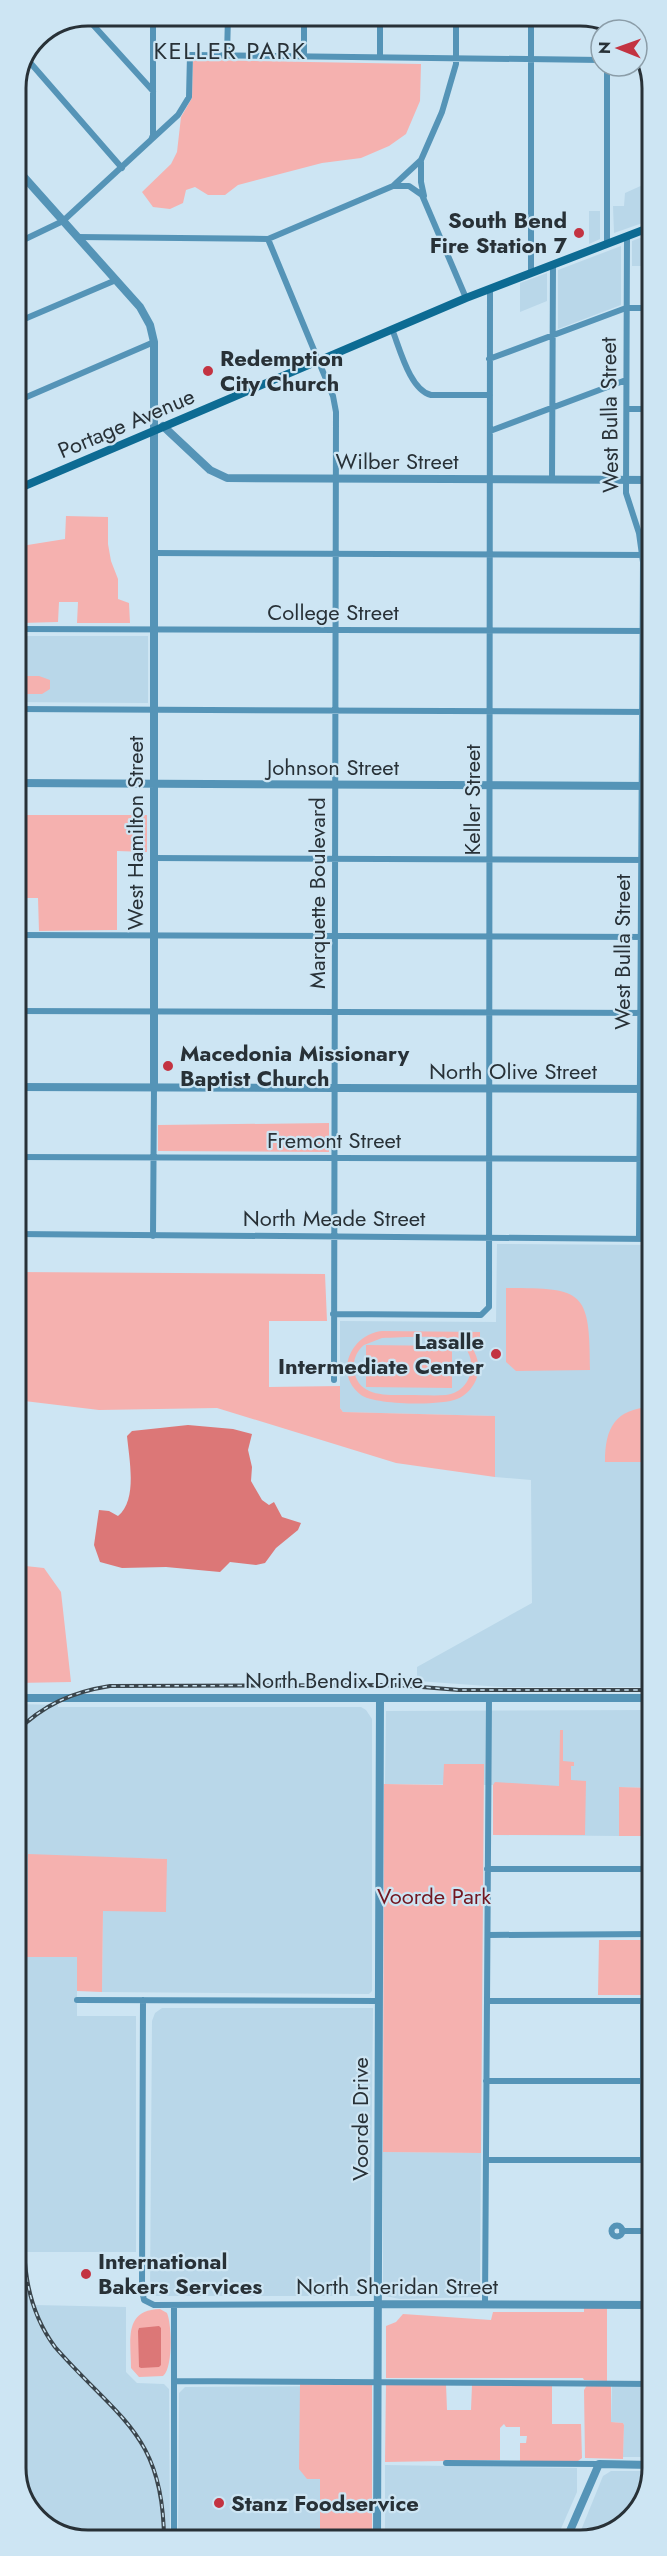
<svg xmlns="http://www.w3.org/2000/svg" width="667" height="2556" font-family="Jost,sans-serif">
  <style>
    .built { fill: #b9d7e9 }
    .green { fill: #f5b1af; fill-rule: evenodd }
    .water { fill: #dc7777 }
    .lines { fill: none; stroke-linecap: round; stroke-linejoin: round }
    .minor { stroke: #5594b7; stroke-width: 6 }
    .tertiary { stroke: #5594b7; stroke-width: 8 }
    .secondary { stroke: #0d6b93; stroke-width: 8 }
    .rail-casing { stroke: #3a454c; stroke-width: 4 }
    .rail { stroke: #cde5f3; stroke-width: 1.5; stroke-dasharray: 4.5; stroke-linecap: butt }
    .poi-dot { fill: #c33341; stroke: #cde5f3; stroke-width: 2 }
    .labels { text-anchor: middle; stroke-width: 4.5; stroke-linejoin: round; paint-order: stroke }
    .poi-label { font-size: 22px; font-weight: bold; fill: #283137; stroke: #cde5f3; text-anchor: start }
    .street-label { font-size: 22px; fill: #283137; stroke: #cde5f3 }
    .park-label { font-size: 22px; fill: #721720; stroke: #cde5f3 }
    .neighbourhood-label { font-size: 24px; letter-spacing: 1.5px; fill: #283137; stroke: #cde5f3 }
    .rim { fill: none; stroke: #283137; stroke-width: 3 }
  </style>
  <rect width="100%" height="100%" fill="#cde5f3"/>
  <path class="built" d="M645,184H651V220L614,233L613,206H624L625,193Z
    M589,211H600V239L589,244Z
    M651,234V266H632V241Z
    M621,246V305L558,329V270Z
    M547,273V301L520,312V283Z
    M15,636H148V703L15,702Z
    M497,1244L651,1245L652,1687H501L417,1681V1667L532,1603L531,1480L495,1477L494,1416L343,1412L340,1408V1321L496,1322Z
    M16,1704L58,1705V1707H361L366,1710L372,1719V1991L369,1994L102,1992L103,1911L167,1859L28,1855L77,1957V2016H136V2252H27L30,2292L35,2305L126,2307V2372L137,2383L164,2384L169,2389L170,2541H82L39,2523L16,2483Z
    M652,1710V1788L619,1787V1836L493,1835V1785L385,1784L386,1711Z
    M162,2008H373L370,2293L365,2296H153L150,2294L152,2021L155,2013Z
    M383,2152L481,2153L480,2292L478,2297L400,2299L385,2296L383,2292Z
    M367,2386L369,2540L178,2541L179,2393L185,2387Z
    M612,2386L652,2387V2457H623L624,2425L623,2423L611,2422Z
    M385,2465L577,2468V2492L556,2540H385Z
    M611,2471H651L634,2516L594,2540H577L603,2476Z"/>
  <path class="green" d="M193,60L421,64L420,101L406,134L389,146L361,158L322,163L238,185L225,195H208L195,187L186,190L183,203L170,209L153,207L142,192L171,164L177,152L181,117L192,98Z
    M66,516L108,517V544L111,561L118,579V599L129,603L130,623H77L78,602H59L58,622L21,623V602H15V547L65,539Z
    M17,676H39L50,680V689L42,694H18L15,691Z
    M15,815H147V852L117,851V930L39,931L38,898H23V931L16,930Z
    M329,1123V1152L158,1151V1125Z
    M16,1272L325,1274L327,1321H269V1387L340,1386V1408L343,1412L495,1416V1477L396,1463L217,1408L99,1410L16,1400Z
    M506,1288C583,1288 590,1290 590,1370L516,1371L506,1362Z
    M382,1331L480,1332V1338L465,1339C476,1350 482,1365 476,1380C472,1389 465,1396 457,1399C441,1406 375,1405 361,1395C333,1374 351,1334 382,1331ZM382,1338C401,1338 439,1334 456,1341C481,1353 474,1392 446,1395C434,1396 422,1395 409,1395C388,1395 357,1398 354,1369C353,1359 357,1351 364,1345Z
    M366,1345L452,1346V1388L366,1387Z
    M651,1407V1462H605C605,1428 615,1409 651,1407Z
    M16,1565L44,1568L61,1592L71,1682L16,1683Z
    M560,1730H563V1761L574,1762V1766H571V1780L586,1781L585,1835H493V1785L495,1782L559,1786Z
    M444,1764H484L481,2153L383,2152L384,1784L443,1785Z
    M619,1787L652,1788V1836H619Z
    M28,1854L167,1859L166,1912L103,1911L102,1992L77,1991V1957H27Z
    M599,1940H648V1995H598Z
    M584,2308H607V2381L584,2380L583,2378H386V2326L396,2322L403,2314L491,2320L493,2312H584Z
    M160,2309L167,2313C172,2325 173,2368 163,2376L139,2377L131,2368C131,2341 123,2310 160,2309Z
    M300,2384L372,2385V2540H283V2534H320V2479H307L299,2469Z
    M386,2384H446L447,2410H471L472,2385L552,2386V2424H581L582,2458L578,2461H520V2443H526L527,2436H520V2427H506L504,2424L500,2428V2460L385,2462Z
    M587,2385L611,2386V2422L623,2423L624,2425L623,2459L585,2458L584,2390Z"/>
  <path class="water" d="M188,1425L233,1429L252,1434L248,1450L252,1467L251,1481L262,1500L269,1505L274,1502L282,1517L301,1523L298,1530L276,1548L265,1563L256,1565L230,1562L220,1572L166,1567L122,1568L100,1562L94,1545L99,1510L109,1511L118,1516C138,1500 129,1458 127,1436L132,1431Z
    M159,2326L161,2328V2365L159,2367L141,2368L139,2367L138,2331L139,2328Z"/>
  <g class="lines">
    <path class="minor" d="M85,16L153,91
      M607,30V24
      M227,56L228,15
      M304,57V15
      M380,57V15
      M27,59L122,168
      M637,60H643
      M151,140L153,135V15
      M421,162V182L424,196
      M394,186H409L422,195L466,298
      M627,236L626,493L639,533L643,562L639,1239
      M77,237L268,239L393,186L421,160L442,112L456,64V15
      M268,239L333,396L336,412L334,1380
      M15,244L63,221L178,115L189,97L190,55L601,60
      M607,244V66
      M531,273V16
      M15,323L116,280
      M392,329C400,349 410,390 431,395H490
      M489,359L626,308H651
      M15,402L154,342
      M627,409H651
      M490,431L626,380
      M552,479L553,264
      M153,553L651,555
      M15,629L651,631
      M15,709L651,712
      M153,858L651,860
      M16,935L651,937
      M16,1011L651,1013
      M16,1157L651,1159
      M16,1234L651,1239
      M153,1236L154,1087
      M333,1314L481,1315L489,1307L490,289
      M487,1869H652
      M488,1935L652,1934
      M77,2000L378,2001
      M143,2000L142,2290L144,2300L154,2305L378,2304
      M487,2001H652
      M643,2001V2160
      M486,2081H652
      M486,2160H652
      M611.5 2231a5.5 5.5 0 1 1 11 0a5.5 5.5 0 1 1-11 0Z
      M622,2231H652
      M485,2304L489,1698
      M174,2381L652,2384
      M446,2463L599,2464
      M174,2541V2305"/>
    <path class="tertiary" d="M15,167L140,307L150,325L154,342V1087
      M163,426L210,470L227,478L651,480
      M15,783L651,786
      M16,1087L651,1089
      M16,1698H652
      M378,2304L652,2305
      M377,2540L380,1698
      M566,2540L599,2464L652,2465"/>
    <path class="secondary" d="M15,490L466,298L651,227"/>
    <defs>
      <path id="rail" d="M16,1732C43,1705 72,1692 110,1686L397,1685L459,1690H652
        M16,1999C28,2060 24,2122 24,2183C24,2243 18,2297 55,2347C118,2419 164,2434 164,2541"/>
    </defs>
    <use href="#rail" class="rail-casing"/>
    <use href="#rail" class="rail"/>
  </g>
  <g class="poi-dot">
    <circle cx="579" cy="233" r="6"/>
    <circle cx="208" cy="371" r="6"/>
    <circle cx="168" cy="1066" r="6"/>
    <circle cx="496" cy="1354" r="6"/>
    <circle cx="86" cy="2274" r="6"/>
    <circle cx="219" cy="2503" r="6"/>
  </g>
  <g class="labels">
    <g class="poi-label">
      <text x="567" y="228" text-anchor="end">South Bend<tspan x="567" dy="25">Fire Station 7</tspan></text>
      <text x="220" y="366">Redemption<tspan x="220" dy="25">City Church</tspan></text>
      <text x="180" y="1061">Macedonia Missionary<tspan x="180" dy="25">Baptist Church</tspan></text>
      <text x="484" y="1349" text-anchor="end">Lasalle<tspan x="484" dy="25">Intermediate Center</tspan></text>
      <text x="98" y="2269">International<tspan x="98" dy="25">Bakers Services</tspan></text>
      <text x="231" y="2511">Stanz Foodservice</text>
    </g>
    <g class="street-label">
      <text transform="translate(609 415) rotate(-91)" y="8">West Bulla Street</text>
      <text transform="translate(126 423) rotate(-23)" y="8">Portage Avenue</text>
      <text x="397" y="469">Wilber Street</text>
      <text x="333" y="620">College Street</text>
      <text x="333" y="775">Johnson Street</text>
      <text transform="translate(472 800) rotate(-90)" y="8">Keller Street</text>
      <text transform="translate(135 833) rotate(-90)" y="8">West Hamilton Street</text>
      <text transform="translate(317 893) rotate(-90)" y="8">Marquette Boulevard</text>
      <text transform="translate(622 952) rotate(-90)" y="8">West Bulla Street</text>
      <text x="513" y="1079">North Olive Street</text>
      <text x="334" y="1148">Fremont Street</text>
      <text x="334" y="1226">North Meade Street</text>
      <text x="334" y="1688">North Bendix Drive</text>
      <text transform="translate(360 2119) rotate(-90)" y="8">Voorde Drive</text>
      <text x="397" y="2294">North Sheridan Street</text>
    </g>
    <g class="park-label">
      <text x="434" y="1904">Voorde Park</text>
    </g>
    <g class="neighbourhood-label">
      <text x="230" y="59">KELLER PARK</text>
    </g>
  </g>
  <path d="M0 0H667V2556H0ZM88 26H580A62 62 0 0 1 642 88V2468A62 62 0 0 1 580 2530H88A62 62 0 0 1 26 2468V88A62 62 0 0 1 88 26Z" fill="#cde5f3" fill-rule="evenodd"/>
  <path class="rim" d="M88 26H580A62 62 0 0 1 642 88V2468A62 62 0 0 1 580 2530H88A62 62 0 0 1 26 2468V88A62 62 0 0 1 88 26Z"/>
  <g transform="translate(619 48) rotate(271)"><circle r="28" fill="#cde5f3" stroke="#8b9da8" stroke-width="1.5"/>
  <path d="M0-4.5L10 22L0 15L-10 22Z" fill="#c33341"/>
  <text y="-9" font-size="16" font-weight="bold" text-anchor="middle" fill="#283137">N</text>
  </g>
</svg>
